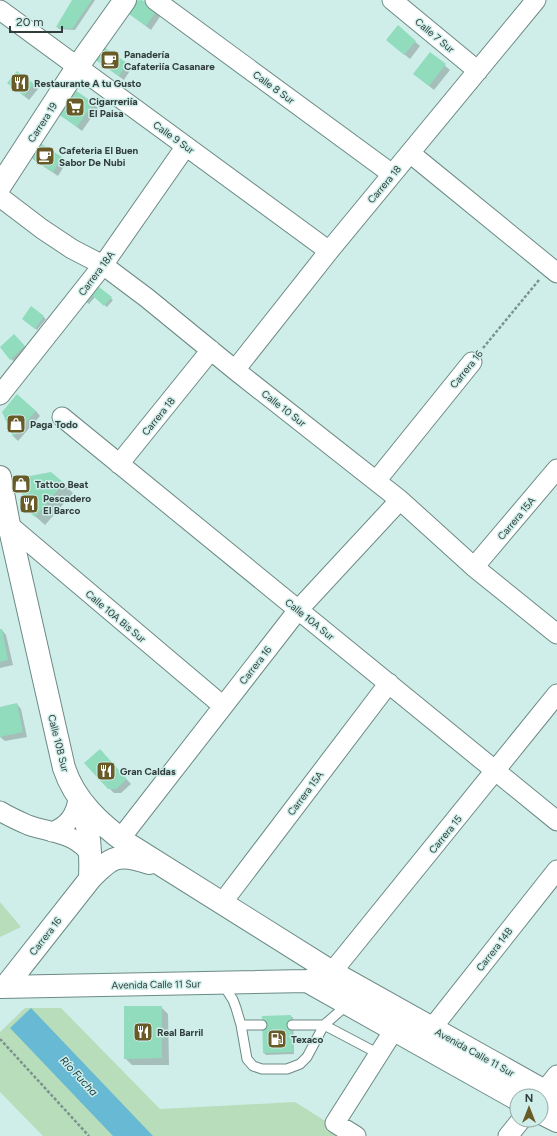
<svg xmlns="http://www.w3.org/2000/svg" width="557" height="1136" font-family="Figtree,sans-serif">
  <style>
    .green { fill: #b7ddbb }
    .water { fill: #68b9d3 }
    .shadow { fill: #0003 }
    .building { fill: #90dcbd }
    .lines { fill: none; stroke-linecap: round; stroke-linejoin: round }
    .service-casing { stroke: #6d8a85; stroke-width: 11 }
    .minor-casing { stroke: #6d8a85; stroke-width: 21 }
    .tertiary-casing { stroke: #6d8a85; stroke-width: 24 }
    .secondary-casing { stroke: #6d8a85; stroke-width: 24 }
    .path { stroke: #7d928f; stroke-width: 2.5; stroke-dasharray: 3 2; stroke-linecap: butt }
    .service { stroke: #fff; stroke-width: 9 }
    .minor { stroke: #fff; stroke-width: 19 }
    .tertiary { stroke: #fff; stroke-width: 22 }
    .secondary { stroke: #fff; stroke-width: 22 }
    .labels { text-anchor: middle; stroke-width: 3; stroke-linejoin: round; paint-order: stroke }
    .street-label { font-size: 10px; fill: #313d3b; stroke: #cfeee9 }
    .poi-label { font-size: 10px; font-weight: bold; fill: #313d3b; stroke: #cfeee9; text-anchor: start }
    .water-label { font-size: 11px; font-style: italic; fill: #153b47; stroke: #cfeee9 }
  </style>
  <rect width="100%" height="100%" fill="#cfeee9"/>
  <path class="green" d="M0,902L21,927L0,937Z
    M25,1008H61L160,1109L295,1102L349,1136H43L0,1092V1032Z"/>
  <path class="water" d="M31,1008L153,1136H113L10,1028Z"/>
  <path class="shadow" d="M73,0H95L75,30L59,29L57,27Z
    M156,11L161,15L151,30L127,12Z
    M398,27L420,46L410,59L392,44Z
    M101,47L131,69L124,80L99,62L94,57Z
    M430,53L450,70L434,90L419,78Z
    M8,83L33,85L38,89L29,100Z
    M73,89L98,108L82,131L57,112Z
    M38,142L62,158L66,163L58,176L34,160L29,155Z
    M96,286L113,300L107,307L95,297L89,304L84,300Z
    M32,308L46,319L37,330L25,321Z
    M14,336L27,349L13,361L1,348Z
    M36,411L40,416L18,441L14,437L3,412Z
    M51,473L73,493L45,525L26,508Z
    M0,630H2L6,635L13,665L0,668Z
    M17,704L21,709L27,737L5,741L0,737V708Z
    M104,755L131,784L121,793H114L109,788Z
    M161,1007L168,1014L169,1065H132L125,1058Z
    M291,1016L293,1018L294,1054L266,1055L264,1053Z"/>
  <path class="building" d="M72,0H92L72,29L56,27Z
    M142,0L157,10L146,26L126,12L133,1Z
    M398,25L416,41L404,55L386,40Z
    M101,45L127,63L119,76L93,58Z
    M430,52L446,64L429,86L413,74Z
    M17,71L34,84L24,96L7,83Z
    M72,88L94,103L77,127L55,112Z
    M37,141L62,157L53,172L28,155Z
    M95,284L112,297L104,306L93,296L87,303L83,300Z
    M31,306L44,316L35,329L22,319Z
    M14,334L25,346L10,360L0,347Z
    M17,394L36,411L13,437L2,412Z
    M51,472L64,483L35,517L25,509L19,478Z
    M0,629H2L8,660L0,662Z
    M17,703L23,732L0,737V707Z
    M100,749L127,779L116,789H108L84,763Z
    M124,1006H162V1058L124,1059Z
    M291,1015L293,1052L263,1053L262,1016Z"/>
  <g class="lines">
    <defs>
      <path id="service" d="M223,984L233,1000L236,1008L241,1025L247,1059L253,1066L262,1069H287L300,1064L307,1057L324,1025L347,1005
        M241,1025H262
        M292,1025H324L379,1054"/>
      <path id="minor" d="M155,0L392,174
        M392,0L478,71
        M0,10L329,251
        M410,153L557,273
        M0,197L42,229L72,249L103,265L147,298L235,370L400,500L474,567L557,634
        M235,370L329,251L536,0
        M0,395L103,265L186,146
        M62,417L557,821
        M119,464L211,350
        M376,481L472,362
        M1,526L9,525L223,706
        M474,567L557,469
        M0,811C8,816 19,821 28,825C51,833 78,833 91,856
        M52,832C68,826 76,815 78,798
        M120,839L298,610L400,500
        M222,903L389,683
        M332,972L557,694
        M432,1028L557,870
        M540,1096L557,1075
        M356,1136L335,1123L394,1030
        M508,1136L521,1120"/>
      <path id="tertiary" d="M0,186L78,66L125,0"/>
      <path id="secondary" d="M0,477L9,525L64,768C75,801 100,824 128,844L332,972L557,1098
        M80,803C90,828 91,853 90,879
        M307,981L517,1099
        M0,987L307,981L318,979L332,972
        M5,987L90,879C111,857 118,852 149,863
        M541,1113L557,1121"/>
    </defs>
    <use href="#service" class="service-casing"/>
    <use href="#minor" class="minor-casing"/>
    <use href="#tertiary" class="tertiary-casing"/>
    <use href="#secondary" class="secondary-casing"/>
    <path class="path" d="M483,348L539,280
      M0,1039L89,1136"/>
    <use href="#service" class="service"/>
    <use href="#minor" class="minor"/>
    <use href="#tertiary" class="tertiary"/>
    <use href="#secondary" class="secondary"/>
  </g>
  <defs>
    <symbol id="cafe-square" viewBox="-11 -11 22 22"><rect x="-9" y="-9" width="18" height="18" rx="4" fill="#695b28" stroke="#cfeee9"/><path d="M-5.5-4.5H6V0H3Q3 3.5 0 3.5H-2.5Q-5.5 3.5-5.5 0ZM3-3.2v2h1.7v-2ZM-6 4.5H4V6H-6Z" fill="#fff"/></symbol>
    <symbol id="restaurant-square" viewBox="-11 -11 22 22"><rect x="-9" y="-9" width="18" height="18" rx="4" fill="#695b28" stroke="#cfeee9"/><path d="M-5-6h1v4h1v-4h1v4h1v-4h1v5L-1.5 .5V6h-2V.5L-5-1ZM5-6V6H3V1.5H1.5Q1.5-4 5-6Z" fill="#fff"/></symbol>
    <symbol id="supermarket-square" viewBox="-11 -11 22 22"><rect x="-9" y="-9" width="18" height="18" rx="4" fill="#695b28" stroke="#cfeee9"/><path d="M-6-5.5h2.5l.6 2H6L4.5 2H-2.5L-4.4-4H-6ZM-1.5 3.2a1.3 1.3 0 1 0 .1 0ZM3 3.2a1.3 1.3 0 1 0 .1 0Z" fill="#fff"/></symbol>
    <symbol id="shop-square" viewBox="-11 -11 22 22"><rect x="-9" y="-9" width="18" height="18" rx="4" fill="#695b28" stroke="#cfeee9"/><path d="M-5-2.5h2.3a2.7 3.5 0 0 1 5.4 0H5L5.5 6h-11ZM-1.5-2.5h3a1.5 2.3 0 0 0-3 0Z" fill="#fff"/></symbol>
    <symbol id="fuel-square" viewBox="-11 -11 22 22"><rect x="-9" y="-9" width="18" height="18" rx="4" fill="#695b28" stroke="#cfeee9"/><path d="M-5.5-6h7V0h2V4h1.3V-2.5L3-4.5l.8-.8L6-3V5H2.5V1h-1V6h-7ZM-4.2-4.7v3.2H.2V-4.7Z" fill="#fff"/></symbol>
  </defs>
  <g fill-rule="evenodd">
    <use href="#cafe-square" x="99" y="49" width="22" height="22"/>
    <use href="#restaurant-square" x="9" y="72" width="22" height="22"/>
    <use href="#supermarket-square" x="64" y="96" width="22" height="22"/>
    <use href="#cafe-square" x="34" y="145" width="22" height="22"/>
    <use href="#shop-square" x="5" y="413" width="22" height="22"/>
    <use href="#shop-square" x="10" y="473" width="22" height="22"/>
    <use href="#restaurant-square" x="18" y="493" width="22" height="22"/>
    <use href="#restaurant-square" x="95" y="760" width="22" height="22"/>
    <use href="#restaurant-square" x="132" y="1021" width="22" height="22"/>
    <use href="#fuel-square" x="266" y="1028" width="22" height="22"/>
  </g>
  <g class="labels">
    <g class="street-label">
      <text transform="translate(435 35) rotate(40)" y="4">Calle 7 Sur</text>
      <text transform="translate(274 87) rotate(36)" y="4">Calle 8 Sur</text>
      <text transform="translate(42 122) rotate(-57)" y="4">Carrera 19</text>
      <text transform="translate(174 137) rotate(36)" y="4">Calle 9 Sur</text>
      <text transform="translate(384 184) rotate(-50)" y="4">Carrera 18</text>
      <text transform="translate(96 273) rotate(-53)" y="4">Carrera 18A</text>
      <text transform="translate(466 369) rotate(-51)" y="4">Carrera 16</text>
      <text transform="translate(284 408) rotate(38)" y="4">Calle 10 Sur</text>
      <text transform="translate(158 416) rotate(-51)" y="4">Carrera 18</text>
      <text transform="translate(516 518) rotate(-50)" y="4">Carrera 15A</text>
      <text transform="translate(116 616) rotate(40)" y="4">Calle 10A Bis Sur</text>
      <text transform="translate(310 619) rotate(39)" y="4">Calle 10A Sur</text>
      <text transform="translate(255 665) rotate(-52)" y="4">Carrera 16</text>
      <text transform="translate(59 743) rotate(76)" y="4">Calle 10B Sur</text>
      <text transform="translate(305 793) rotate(-53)" y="4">Carrera 15A</text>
      <text transform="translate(445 834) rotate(-51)" y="4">Carrera 15</text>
      <text transform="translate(45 936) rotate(-52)" y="4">Carrera 16</text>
      <text transform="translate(494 949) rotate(-52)" y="4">Carrera 14B</text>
      <text transform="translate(156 984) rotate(-1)" y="4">Avenida Calle 11 Sur</text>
      <text transform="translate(475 1052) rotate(29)" y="4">Avenida Calle 11 Sur</text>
    </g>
    <g class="poi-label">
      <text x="124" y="58">Panadería<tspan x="124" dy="12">Cafateriía Casanare</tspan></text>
      <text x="34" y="87">Restaurante A tu Gusto</text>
      <text x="89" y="105">Cigarreriía<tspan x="89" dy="12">El Paisa</tspan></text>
      <text x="59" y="154">Cafeteria El Buen<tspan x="59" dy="12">Sabor De Nubi</tspan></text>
      <text x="30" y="428">Paga Todo</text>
      <text x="35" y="488">Tattoo Beat</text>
      <text x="43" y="502">Pescadero<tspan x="43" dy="12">El Barco</tspan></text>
      <text x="120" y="775">Gran Caldas</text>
      <text x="157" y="1036">Real Barril</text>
      <text x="291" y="1043">Texaco</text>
    </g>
    <g class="water-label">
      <text transform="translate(79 1076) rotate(47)" y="4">Río Fucha</text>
    </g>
  </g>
  <g transform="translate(529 1108)"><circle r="19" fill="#cfeee9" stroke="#90a7a3"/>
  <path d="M0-3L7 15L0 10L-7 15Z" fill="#695b28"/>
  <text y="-6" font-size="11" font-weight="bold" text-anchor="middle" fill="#313d3b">N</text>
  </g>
  <path d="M10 26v6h52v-6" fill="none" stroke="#313d3b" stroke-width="2"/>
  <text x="16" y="26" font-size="12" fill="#313d3b" stroke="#cfeee9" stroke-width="3" paint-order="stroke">20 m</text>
</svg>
